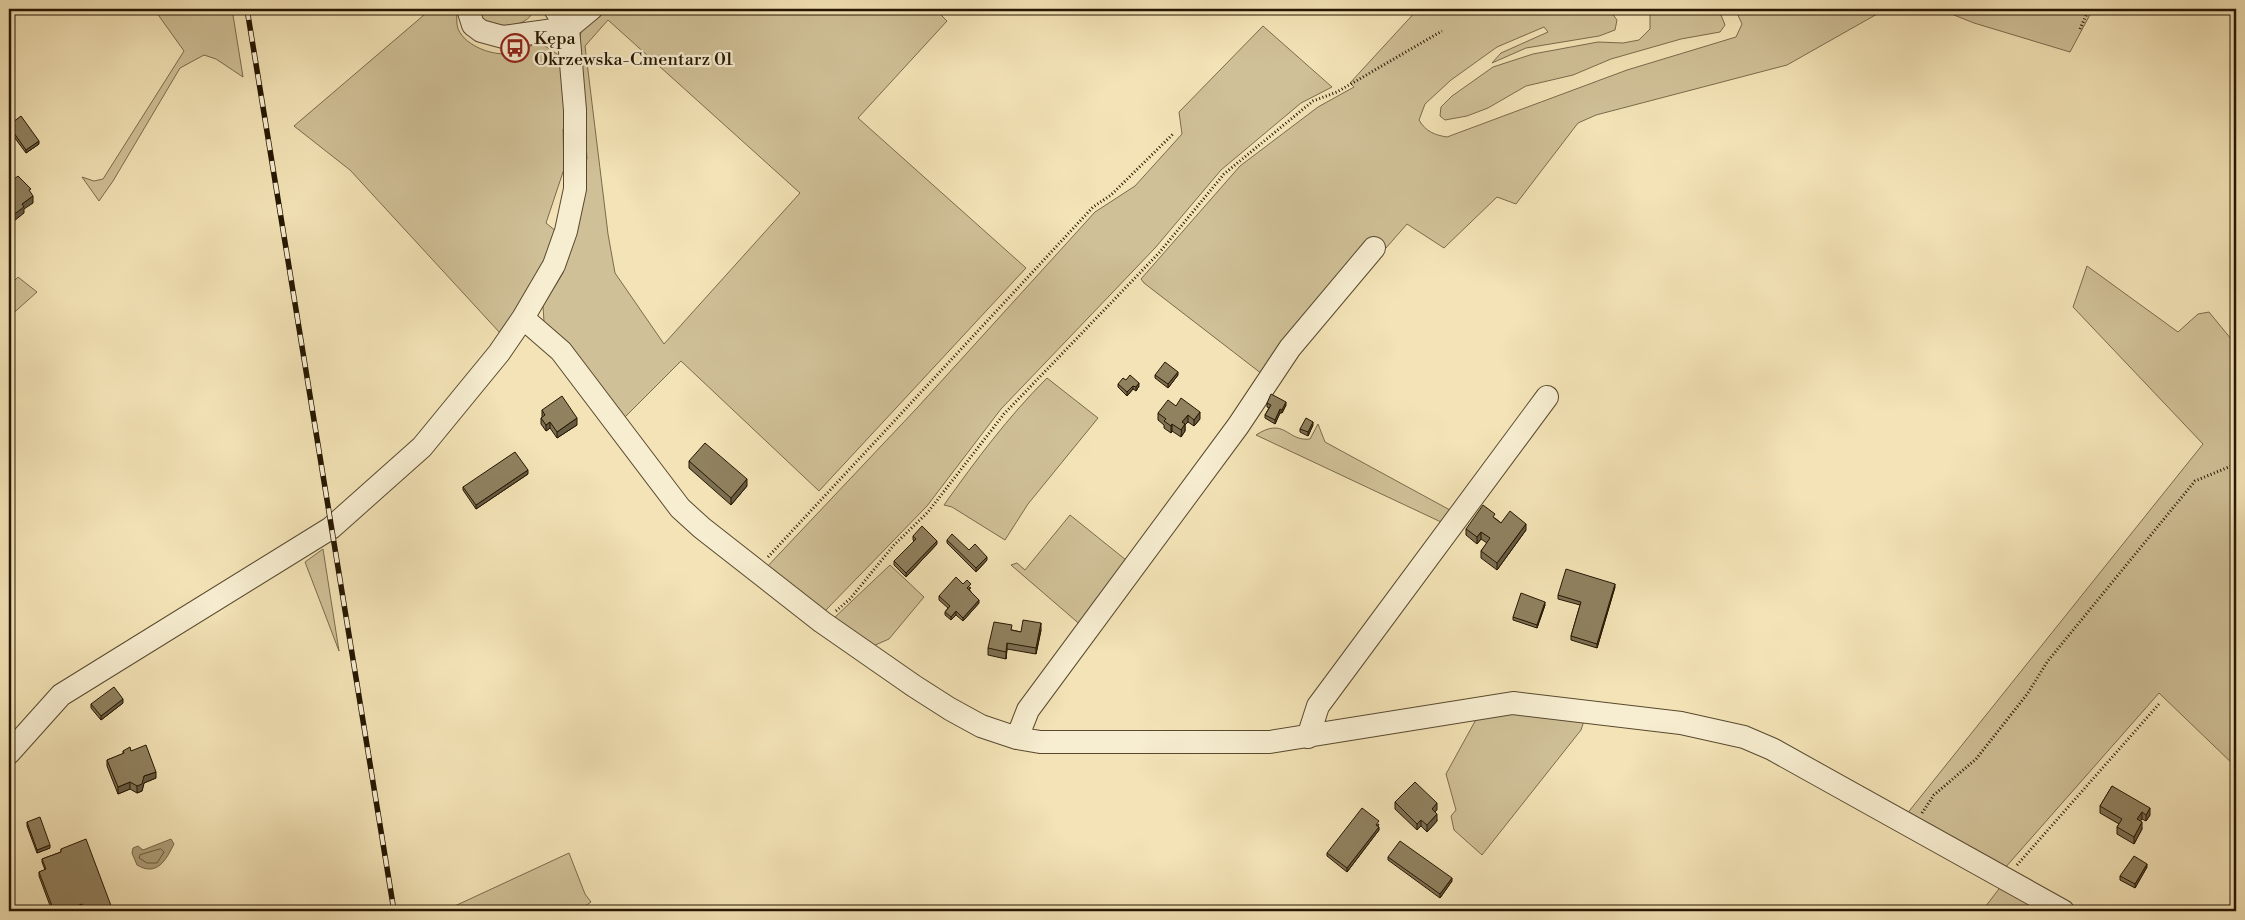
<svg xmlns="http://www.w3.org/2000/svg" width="2245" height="920" font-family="'Libre Bodoni',serif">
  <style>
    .green { fill: #d0c097; stroke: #7a6b4c; fill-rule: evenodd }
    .water { fill: #ad9d78; stroke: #776748 }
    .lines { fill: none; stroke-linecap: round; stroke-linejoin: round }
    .shore { stroke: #695a3c; stroke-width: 1 }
    .minor-casing { stroke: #58492e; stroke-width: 24 }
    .path { stroke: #251601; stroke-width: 3; stroke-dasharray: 1 2.5; stroke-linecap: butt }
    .minor { stroke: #f7edd0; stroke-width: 22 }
    .rail-casing { stroke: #251601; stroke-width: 5.5 }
    .rail { stroke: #f7edd0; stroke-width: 4; stroke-dasharray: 11; stroke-linecap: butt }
    .wall { fill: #7c6f52; stroke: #251601 }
    .shaded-wall { fill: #655a42; stroke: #251601 }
    .building { fill: #90815f; stroke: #251601 }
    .labels { text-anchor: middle; stroke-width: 4.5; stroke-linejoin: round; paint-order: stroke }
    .poi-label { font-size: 18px; fill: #251601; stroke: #f7edd0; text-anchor: start }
  </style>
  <rect width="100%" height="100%" fill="#f3e3b6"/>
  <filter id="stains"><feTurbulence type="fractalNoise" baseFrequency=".004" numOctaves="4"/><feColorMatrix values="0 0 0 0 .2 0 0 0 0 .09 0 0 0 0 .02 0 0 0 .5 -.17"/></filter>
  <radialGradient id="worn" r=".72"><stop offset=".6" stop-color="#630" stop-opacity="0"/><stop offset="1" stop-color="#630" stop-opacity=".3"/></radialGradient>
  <path class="green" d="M154,9H232L243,77L216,59L204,55L180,68L113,181L99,201L82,177L94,181L103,179L184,51Z
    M431,9H457C457,15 456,23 458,29C466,47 495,57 513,53C522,52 531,45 539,42L563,58L566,128L563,129L564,169L546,223L557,232L530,292L500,333L350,170L294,126Z
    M479,9H535C527,26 510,26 493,27L481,17Z
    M601,9H935L947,21L858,118L1026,268L819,491L681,361L622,420L544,322L543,306L563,273L587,158L578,45L582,28ZM608,20L800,193L664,344L615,273L608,234L585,46Z
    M1418,9H1612L1611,12L1617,20L1615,30L1599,36L1526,48L1492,63L1501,53L1548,32L1544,27L1497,47L1451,80L1425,104L1419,120C1426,132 1435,135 1447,137L1627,70L1736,37L1742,24L1736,11L1732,9H1886L1787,65L1596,115L1578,123L1516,204L1497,197L1444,248L1407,224L1386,248L1376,241L1262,374L1144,283L1141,279L1240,166L1318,107L1354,87L1350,83Z
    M1650,9H1712L1721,15L1725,25L1720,32L1681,39L1611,59L1573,75L1526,86L1488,108L1467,116L1445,120L1440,116L1441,107L1452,96L1493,67L1533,54L1598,42L1623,43L1639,40L1650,29Z
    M1939,9H2093L2070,52L1974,23Z
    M1263,26L1332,87L1301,103L1221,170L1155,248L1001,409L927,506L824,612L765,569L917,408L1095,212L1135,186L1182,134L1179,112Z
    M2087,266L2178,332L2198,314L2209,312L2236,345V767L2159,693L2004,869L1906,815L2203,444L2073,307Z
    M18,277L37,292L9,317V286Z
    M1047,378L1098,418L1028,504L1005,540L952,507L944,505C976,460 1008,417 1047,378Z
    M1318,424L1325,442L1450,510L1441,522L1256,435C1285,416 1287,442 1310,439Z
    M1070,515L1131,564L1083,627L1011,565L1017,563L1025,570Z
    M323,549L339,651L305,562Z
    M890,565L924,597L889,639L873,646L833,619Z
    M1502,712L1585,718L1581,730L1482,855L1454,830L1451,816L1456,810L1446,774L1479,714Z
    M569,853L585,894L591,902L578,911H444Z
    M2002,885L2048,911H1982Z"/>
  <path class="water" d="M171,839L174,844C166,860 157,877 137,865L132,853L133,848L138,846L143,850Z"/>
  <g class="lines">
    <path class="shore" d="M161,849L164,852L157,863H147L139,858L140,855Z"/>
    <defs>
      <path id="minor" d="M468,9L473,25L481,31L503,37L568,28L591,9
        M523,318L561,351L680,508L702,528L822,622L914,686L950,709L981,726L1017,738L1040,742H1270L1513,703L1681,723L1744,737L1772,749L2063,911
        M1308,737L1318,706L1547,397
        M1017,738L1028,710L1238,426L1290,348L1374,248
        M9,753L61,695L331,528L422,447L499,353L523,318L554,265L566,231L575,189V110L568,28L555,9"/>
    </defs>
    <use href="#minor" class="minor-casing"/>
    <path class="path" d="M2080,29L2089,9
      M768,557L1093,207L1111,195L1173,134
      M836,611L850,599L894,545L928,512L1004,414L1159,253L1224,174L1313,101L1337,92L1442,31
      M1922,813L1934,795L1976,759L2028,693L2047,662L2195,481L2236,464
      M2017,865L2159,704"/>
    <use href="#minor" class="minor"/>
    <defs>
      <path id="rail" d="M247,9L394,911"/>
    </defs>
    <use href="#rail" class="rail-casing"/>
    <use href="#rail" class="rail"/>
  </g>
  <path class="wall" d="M416,9H429L422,15Z
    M9,125L39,144L26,153L9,130Z
    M1155,375H1178L1168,388L1155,378Z
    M1126,380L1139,386L1136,391L1133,389L1127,396L1118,387V384Z
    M1267,403L1286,405L1282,413H1280L1275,424L1265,418V415L1269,408L1267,407Z
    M1176,406L1200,419L1194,426L1188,422L1185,425V431L1181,437L1172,431L1171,433L1164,428V425L1158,420V413Z
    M542,410L577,425L557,438L550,428L546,431L541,424V418L542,417Z
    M1313,425L1308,436L1300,432V429Z
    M689,461L747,486L731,505L689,468Z
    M528,474L476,509L463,490V487Z
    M1495,518L1501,523L1526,530L1497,570L1481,558V551L1487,543L1481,539L1477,544L1466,535V529Z
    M913,536L937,544L906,577L894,565V561L914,541L913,540Z
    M947,540L969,550L987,560L976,572L947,543Z
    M963,584L971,588L969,589L979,603L963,621L956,615L951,620L945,615V612L948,608L939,600V596Z
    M1615,587L1597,648L1571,640V636L1580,605L1558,599V595Z
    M1545,605L1537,628L1513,620V617Z
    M1012,630L1021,632L1041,630L1036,654L1007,649L1006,659L988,655V648Z
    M123,703L101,720L91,708V704Z
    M123,751H131L156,778L144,783L142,791L137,793L130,789L118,794L107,766V760L123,754Z
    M2112,786L2150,815L2146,821L2142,819L2140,821L2142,829L2134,844L2117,834V827L2119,824L2100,813V806Z
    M1395,802L1437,810L1435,812L1437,821L1427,832L1421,826L1417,830L1395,809Z
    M27,822L50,848L37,853L27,826Z
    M1379,824L1378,826L1379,830L1347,872L1327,856V853Z
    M61,849L113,911H83L82,907L71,911H52L39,876V872L45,870L42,862V859L61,852Z
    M1388,857L1452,881L1440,898L1388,860Z
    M2147,867L2135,888L2120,880V876Z"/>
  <path class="shaded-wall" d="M426,9H429L422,15V12Z
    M39,141V144L26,153V150Z
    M33,196V203L24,209V213L9,225V218L22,204Z
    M1178,372V375L1168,388V384Z
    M1139,383V386L1136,391V387Z
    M1133,386V389L1127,396V392Z
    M1286,402V405L1282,413V410Z
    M1280,409V413L1275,424V420Z
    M1200,412V419L1194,426V420Z
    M1188,415V422L1185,425V431L1181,437L1182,422Z
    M577,418V425L557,438V432Z
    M550,422V428L546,431V425Z
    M1313,422V425L1308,436V432Z
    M1172,424V431L1171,433V426Z
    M528,470V474L476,509V505Z
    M747,479V486L731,505V498Z
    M1526,524V530L1497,570V563Z
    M1481,532V539L1477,544V537Z
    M937,541V544L906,577V573Z
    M987,557V560L976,572V568Z
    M1615,584V587L1597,648V644Z
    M979,600V603L963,621V618Z
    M1545,602V605L1537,628V625Z
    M956,611V615L951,620V617Z
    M1041,623V630L1036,654V648Z
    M1007,643V649L1006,659V652Z
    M123,699V703L101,720V716Z
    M156,772V778L144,783L142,791L137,793V786L144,776Z
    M130,782V789L118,794V787Z
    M1437,803V810L1432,815V809Z
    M2150,808V815L2146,821V815Z
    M2142,812V819L2137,826V819Z
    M1437,814V821L1427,832V825Z
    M1421,820V826L1417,830V824Z
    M2142,822V829L2134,844V837Z
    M1379,827V830L1347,872V868Z
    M50,845V848L37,853V850Z
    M2147,864V867L2135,888V884Z
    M1452,878V881L1440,898V894Z
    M82,904V907L71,911H62Z"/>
  <path class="building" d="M419,9H426L422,12Z
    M21,116L39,141L26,150L9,126V125Z
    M18,176L31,189L29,190L33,196L22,204L24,207L9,218V183Z
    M1165,362L1178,372L1168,384L1155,375Z
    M1130,375L1139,383L1136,387L1133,386L1127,392L1118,384L1123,378L1126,380Z
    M1271,394L1286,402L1282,410L1280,409L1275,420L1265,415L1271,405L1267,403Z
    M562,396L577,418L557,432L550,422L546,425L541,418L545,415L542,410Z
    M1181,398L1200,412L1194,420L1188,415L1182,422L1185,424L1181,430L1172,424L1171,426L1164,421L1166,419L1158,413L1168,400L1176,406Z
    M1306,418L1313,422L1308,432L1300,429Z
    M705,443L747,479L731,498L689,461Z
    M515,452L528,470L476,505L463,487Z
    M1483,505L1495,514L1493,517L1501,523L1510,511L1526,524L1497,563L1481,551L1490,538L1481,532L1477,537L1466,529Z
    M922,526L937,541L906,573L894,561L916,539L913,536Z
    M952,534L969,550L975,544L987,557L976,568L947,540Z
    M1566,569L1615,584L1597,644L1571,636L1581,602L1558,595Z
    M956,577L963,584L967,580L971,584L967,588L979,600L963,618L956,611L951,617L945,612L950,606L939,596Z
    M1521,593L1545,602L1537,625L1513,617Z
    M1023,620L1041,623L1036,648L1007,643L1006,652L988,648L994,622L1012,625L1011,630L1021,632Z
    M114,687L123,699L101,716L91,704Z
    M146,745L156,772L144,776L142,784L137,786L130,782L118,787L107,760L124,753L123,751L130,747L131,751Z
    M1415,782L1437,803L1432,809L1437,814L1427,825L1421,820L1417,824L1395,802Z
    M2112,786L2150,808L2146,815L2142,812L2137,819L2142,822L2134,837L2117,827L2122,819L2100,806Z
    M1362,808L1379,821L1376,825L1379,827L1347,868L1327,853Z
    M40,817L50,845L37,850L27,822Z
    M86,839L113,911H85L82,904L62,911H54L39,872L46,869L42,859L61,852V849Z
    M1400,841L1452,878L1440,894L1388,857Z
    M2134,856L2147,864L2135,884L2120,876Z"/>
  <defs>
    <symbol id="bus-ring" viewBox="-11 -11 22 22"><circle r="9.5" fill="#f7edd0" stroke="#8f2418" stroke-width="1.5"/><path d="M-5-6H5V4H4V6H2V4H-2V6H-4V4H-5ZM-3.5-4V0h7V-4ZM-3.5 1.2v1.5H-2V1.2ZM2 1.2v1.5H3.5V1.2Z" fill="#8f2418"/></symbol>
  </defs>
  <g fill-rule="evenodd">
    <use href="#bus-ring" x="499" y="32" width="32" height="32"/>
  </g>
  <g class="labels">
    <g class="poi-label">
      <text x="534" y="44">Kępa<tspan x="534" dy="21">Okrzewska-Cmentarz 01</tspan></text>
    </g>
  </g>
  <rect width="2245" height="920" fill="none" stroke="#f3e3b6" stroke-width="30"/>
  <rect x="10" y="10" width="2225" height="900" fill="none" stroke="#251601" stroke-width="2.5"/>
  <rect x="15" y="15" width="2215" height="890" fill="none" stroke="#251601"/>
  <rect width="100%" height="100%" filter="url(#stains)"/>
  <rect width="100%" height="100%" fill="url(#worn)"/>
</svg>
